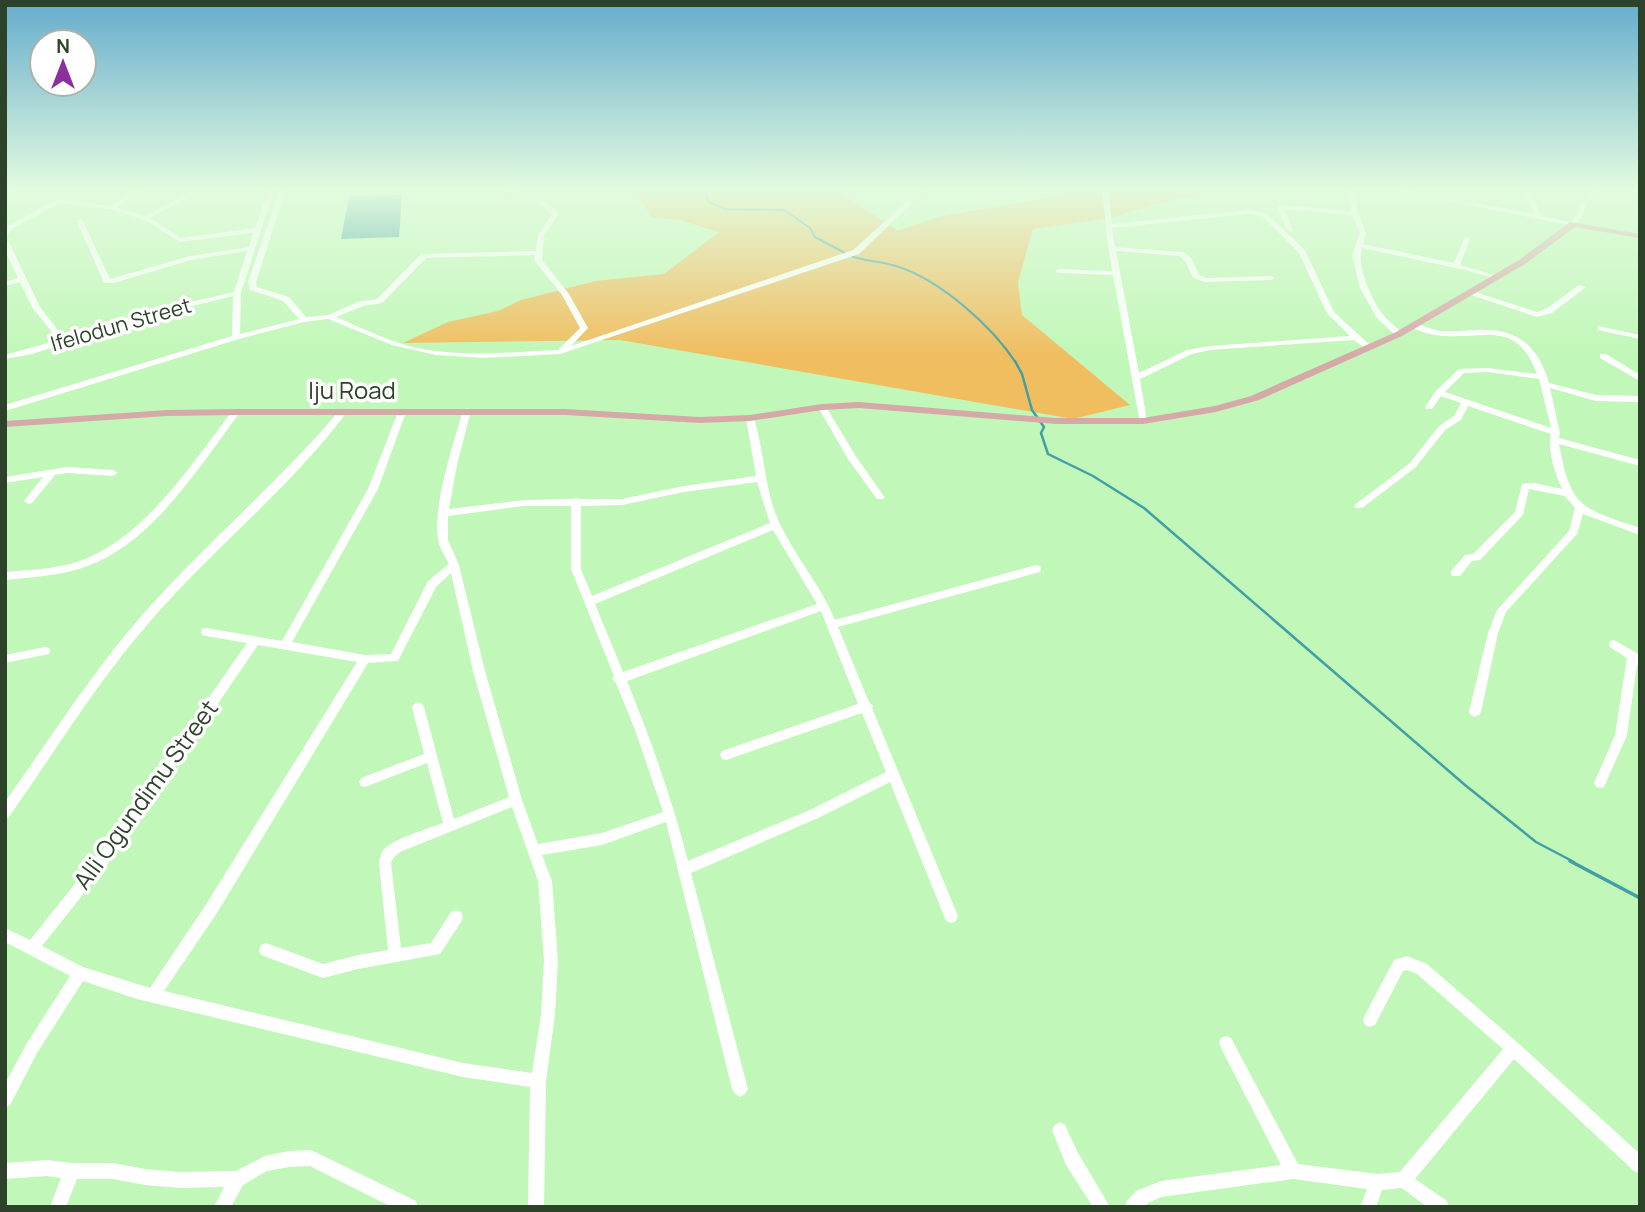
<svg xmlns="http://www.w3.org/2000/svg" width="1645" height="1212" font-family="Manrope,sans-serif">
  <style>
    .green { fill: #f0bd5f }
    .water { fill: #419fa5 }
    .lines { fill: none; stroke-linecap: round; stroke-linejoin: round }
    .stream-far2 { stroke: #419fa5; stroke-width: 2 }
    .stream-far1 { stroke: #419fa5; stroke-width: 2.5 }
    .stream { stroke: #419fa5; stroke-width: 3.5 }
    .minor { fill: #fff; fill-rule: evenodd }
    .major { fill: #d6a9a9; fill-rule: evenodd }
    .labels { text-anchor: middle; stroke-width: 7; stroke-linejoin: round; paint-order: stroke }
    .far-street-label { font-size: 21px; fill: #2c4229; stroke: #fff }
    .street-label { font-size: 24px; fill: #2c4229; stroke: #fff }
  </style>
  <rect width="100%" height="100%" fill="#c1f7b8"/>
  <path class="green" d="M632,187H832L898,231L937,217L1066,195L1067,187H1266L1269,192L1219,191L1155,204L1110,218L1033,229L1018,282L1022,315L1130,405L1073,419L620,340L403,343L448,322L498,311L521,300L596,281L664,274L719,232L680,220L652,217Z"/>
  <path class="water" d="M402,195L399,237L341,239L349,196Z"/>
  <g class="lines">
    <path class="stream-far2" d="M712,187L706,195L709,202L724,209L784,210L810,228L815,237L845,253
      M851,256C867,262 883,261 899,267C941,281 992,326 1016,363"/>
    <path class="stream-far1" d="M1015,361L1022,374L1032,410L1044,427L1041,433L1048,454L1093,476L1144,508L1465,785L1536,842L1574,862"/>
    <path class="stream" d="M1570,861L1640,898"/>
    <path class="minor" d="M16,187H23L5,197V192Z
      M145,187H155L140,191L116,207L145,216L190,192H194V194L150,218L181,238L255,228L266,196L272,187H278L272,196L241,293L240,334L299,319L283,301L250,290L248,282L278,195L285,187H291L284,195L256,282L257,287L289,297L306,317L328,315L358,302L377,299L421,254L536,251L538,235L552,214L534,201L489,187C513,186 544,195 559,214L544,235L542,260L569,294L588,328L571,346L853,250L923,187H929L859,254L560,354L483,358L436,355L392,345L328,319L304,322L239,339L5,411V405L232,336L233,296L152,316L32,354L5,359V355L58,340L32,307L20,282L5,286V282L18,278L5,250V240L9,242L40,307L64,338L147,312L234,292L247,251L191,260L114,283H104L77,221L80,219L83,221L110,279L190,256L249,247L253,233L180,242L150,223L136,217L109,209L60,203L13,228L7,236L5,237V229L8,226L51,202L60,199L110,206L136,189ZM535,255L534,260L562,295L580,328L558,350C513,352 467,357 422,349C392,343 364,329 336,317L363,306L382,303L426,258Z
      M1102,187H1108L1112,224L1248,210L1266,213L1305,250L1334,312L1371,346L1370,348H1364L1354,340L1210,350L1192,354L1140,379L1147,421L1146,423H1140L1113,275L1059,273L1055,271L1059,269L1112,271L1107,238ZM1248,214L1262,216L1299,253L1327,313L1350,336L1210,346L1187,350L1139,373L1116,251L1179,256L1186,262L1193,278L1206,282L1271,280L1275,278L1271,276L1207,278L1199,275L1192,259L1184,252L1115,247L1112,228Z
      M1282,187H1288V189L1283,190Z
      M1348,187H1354L1358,213L1366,233L1363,244L1454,263L1464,239L1467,237L1470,239L1460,265L1501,277L1497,279L1465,270L1362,248C1356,266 1372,300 1383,315C1389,322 1397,327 1403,334L1399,336H1396L1377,318L1360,288L1352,255L1360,233L1352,215L1284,209L1293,230L1290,232L1287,230L1277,207L1280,205L1351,211Z
      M1380,187H1391L1534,214L1523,187H1529L1541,216L1571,222L1577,215L1581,202L1596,187H1602C1597,193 1589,199 1586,206C1582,215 1581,220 1573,226Z
      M1579,285L1586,287L1552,313L1537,317L1468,294L1475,292L1537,312L1546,309Z
      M1412,324C1423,324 1433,331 1444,331C1455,332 1466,330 1477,330C1517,328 1538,345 1549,383L1596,395L1640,396V402L1596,401L1550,388L1560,433L1559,438L1640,460V466L1559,444C1571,509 1581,508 1640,528V535L1583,514L1577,534L1506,612L1498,633L1481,712L1479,715L1475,717L1471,715L1469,712L1488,633L1497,610L1569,531L1575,508L1565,496L1529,489L1523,515L1480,560L1472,561L1460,576H1452L1451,573L1452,570L1465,555L1473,554L1515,512L1522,484L1535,483L1562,489C1555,474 1547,450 1551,434L1468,406L1461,420L1445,430L1416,467L1362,508H1356L1354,506L1356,504L1410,463L1439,426L1454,416L1461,403L1441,396L1432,409H1426L1425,407L1436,391L1459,369L1488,368L1537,374C1517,321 1488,338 1445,336C1433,336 1423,332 1412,328ZM1488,372L1539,379L1551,428L1445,392L1464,373Z
      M1598,326L1640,335V339L1598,330Z
      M1600,354H1606L1640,375V381L1600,358Z
      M822,404L825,405L855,455L883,495L885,497L883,499H877L848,459L818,407Z
      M467,408L471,411L457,465L449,509L524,500L572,499L576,498L580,499H622L684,486L756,476L746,418L750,415L753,416C765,450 764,493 781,526C797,559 821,586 835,620L1036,565L1040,566L1041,569L1040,572L1036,573L838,627L869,702L873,706L872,708L958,916L956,921L951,923L946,921L890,782L818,818L691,873L748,1089L745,1094L740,1097L735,1094L732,1089L666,822L602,845L542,855L552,881L558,960L555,1015L546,1081L544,1207H528L530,1087L463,1077L137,999L83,981L37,1053L10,1105L5,1108V1084L27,1043L70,976L5,942V928L30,940L106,845L247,643L206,636L202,635L201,632L202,629L206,628L282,641L368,489L398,412L402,409L406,412L378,489L292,642L365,655L391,654L428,581L449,564C445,556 439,547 438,539C433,505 453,444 463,411ZM757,482L770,523L592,596L581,569V506L622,505L684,492ZM524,506H571V569L614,676L612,679L616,683L635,730L663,812L602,833L538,844L522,800L485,671L459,565L448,540V516ZM773,530L817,604L623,672L595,604ZM451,573L473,671L509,797L454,819L424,707L422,704L418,702L414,704L412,707L424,754L361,778L359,782L361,786L365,787L427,763L443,823C428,829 390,839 382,852C381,854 379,861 379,863L388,950L358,955L323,964L266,943L261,945L259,950L261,955L323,978L358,969L440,954L461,922L463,917L461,912L456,910L451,912L431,943L401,948L391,863L393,858L400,852L512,807L538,881L544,960L541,1015L532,1073L463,1063L164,991L217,913L368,663L398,661L436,587ZM821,611L858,704L722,751L720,755L722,759L726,760L862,713L886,772L810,810L688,861C672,799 651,740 627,681ZM258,645L357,662L207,903L150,988L83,967L42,946L116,853Z
      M236,409L239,410V414C198,468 152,544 85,567C59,576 32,577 5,580V572C30,570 56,569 80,561C145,538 193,462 233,410Z
      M343,409L347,412C291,487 215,547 153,618C99,679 56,750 9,817L5,819V802C50,739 92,672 144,613C206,543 279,482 340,410Z
      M67,467L113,470L118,473L113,476L67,473L55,475L32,503L29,504L24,501L43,477L5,483V477Z
      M1614,640L1640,655V665H1637L1627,735L1604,787L1600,788L1596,787L1594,783L1615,735L1627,658L1610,647L1609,644L1610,641Z
      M45,647L49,648L50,651L49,654L5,663V655Z
      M1407,956L1427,964L1518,1043L1640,1154V1173L1634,1171L1514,1059L1415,1179L1447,1201L1449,1207H1427L1402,1188L1382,1190L1376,1207H1360L1367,1189L1293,1179L1161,1197L1148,1203L1144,1207H1125L1127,1201L1136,1191L1161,1181L1281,1165L1221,1048L1219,1043L1221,1038L1226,1036L1231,1038L1298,1164L1377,1174L1400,1172L1503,1049L1417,974L1407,970L1403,971L1375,1025L1370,1027L1365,1025L1363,1020L1365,1015L1394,960Z
      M1060,1122L1065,1125L1078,1153L1110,1207H1093L1066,1165L1052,1130L1055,1125Z
      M311,1150L416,1201L418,1207H392L310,1166L289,1167L267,1171L243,1185L231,1207H214L224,1187L180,1188L145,1185L113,1179H77L66,1207H50L61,1178L47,1176L5,1179V1163L47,1160L72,1163H113L145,1169L180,1172L236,1171L265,1156L289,1151Z"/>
    <path class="major" d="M1570,222L1640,234V238L1575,227L1525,264L1402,336L1259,400L1216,412L1143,424H1056L859,408L822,410L750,421L700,423L565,415H236L167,416L5,427V421L167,410L236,409H565L700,417L750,415L822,404L859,402L1056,418H1143L1215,406L1251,396L1396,332L1519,260Z"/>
  </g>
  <linearGradient id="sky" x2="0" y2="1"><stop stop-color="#65accd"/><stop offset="0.53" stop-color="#e3fbdf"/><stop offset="1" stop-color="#e3fbdf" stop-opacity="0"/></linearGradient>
  <rect width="1645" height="356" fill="url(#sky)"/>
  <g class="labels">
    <g class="far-street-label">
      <text transform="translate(121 325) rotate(-16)" y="7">Ifelodun Street</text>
    </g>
    <g class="street-label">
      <text x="352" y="399">Iju Road</text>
      <text transform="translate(146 795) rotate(-54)" y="8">Alli Ogundimu Street</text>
    </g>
  </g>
  <rect width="1645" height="1212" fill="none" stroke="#2c4229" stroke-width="14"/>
  <g transform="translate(63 63)"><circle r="33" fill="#ffffff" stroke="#abb3a9" stroke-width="2"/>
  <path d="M0-5L12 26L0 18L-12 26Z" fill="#8a2f9b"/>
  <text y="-10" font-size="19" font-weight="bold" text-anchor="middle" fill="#2c4229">N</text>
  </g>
</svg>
